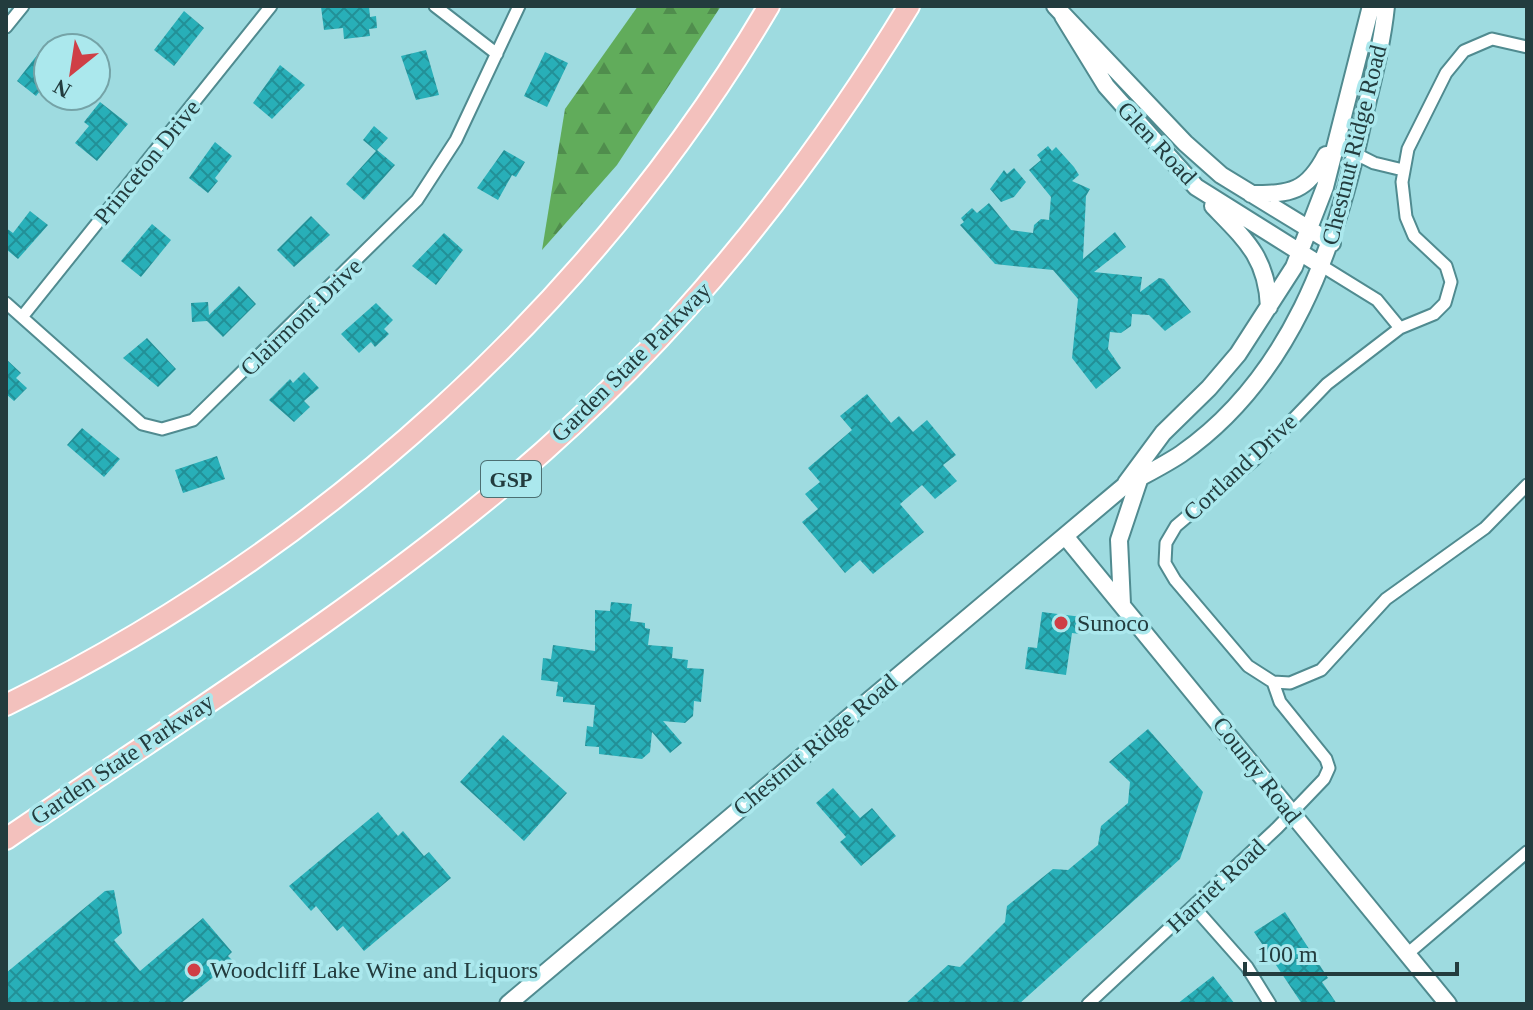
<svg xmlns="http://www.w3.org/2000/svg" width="1533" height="1010" font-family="Georgia,serif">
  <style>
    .forest { fill: url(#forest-firs) }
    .building { fill: url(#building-cross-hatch) }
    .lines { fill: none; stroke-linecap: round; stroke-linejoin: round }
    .street-casing { stroke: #508b90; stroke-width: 15 }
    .secondary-casing { stroke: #508b90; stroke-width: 20 }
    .highway-casing { stroke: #fff; stroke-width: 24 }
    .street { stroke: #fff; stroke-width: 11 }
    .secondary { stroke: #fff; stroke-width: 16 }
    .highway { stroke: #f3c1bd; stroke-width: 20 }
    .poi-dot { fill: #cf3f46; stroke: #abe8ed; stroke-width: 3 }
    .labels { text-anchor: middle; stroke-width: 7; stroke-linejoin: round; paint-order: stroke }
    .shield { fill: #abe8ed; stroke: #4c7072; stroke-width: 2 }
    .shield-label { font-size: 22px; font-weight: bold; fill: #233c3e }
    .street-label { font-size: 24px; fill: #233c3e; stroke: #abe8ed }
    .poi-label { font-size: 24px; fill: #233c3e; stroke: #abe8ed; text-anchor: start }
  </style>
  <defs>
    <pattern id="forest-firs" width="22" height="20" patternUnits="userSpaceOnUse" patternTransform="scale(2)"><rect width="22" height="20" fill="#61ac5b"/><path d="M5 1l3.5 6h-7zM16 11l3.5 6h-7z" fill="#508d4d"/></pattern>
    <pattern id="building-cross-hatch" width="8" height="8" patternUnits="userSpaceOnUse" patternTransform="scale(2)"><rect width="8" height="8" fill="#28afb8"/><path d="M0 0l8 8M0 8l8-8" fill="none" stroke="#229097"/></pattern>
  </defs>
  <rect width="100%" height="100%" fill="#9edbe0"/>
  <path class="forest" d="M638,6H721L617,165L542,250L565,109Z"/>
  <path class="building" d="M369,6L370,17L376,16L377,28L369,29L370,36L344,39L343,28L324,30L321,7Z
    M184,11L204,28L174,66L154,50Z
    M48,41V81L36,96L17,81Z
    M426,50L439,95L416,100L401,56Z
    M545,52L568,63L547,107L524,96Z
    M280,65L305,85L272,119L253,103Z
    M100,102L128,124L97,161L75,143L89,126L84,122Z
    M374,126L388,138L377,150L395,165L364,200L346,184L376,151L363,140Z
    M215,142L232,156L215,178L218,181L208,193L189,178Z
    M1048,146L1052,151L1056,147L1074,167L1079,175L1072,181L1090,189L1086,196L1083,259L1115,232L1126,247L1094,272L1142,277L1140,292L1159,278L1164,279L1191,312L1165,331L1149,315L1132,314L1131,326L1121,333L1110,332L1108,349L1121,368L1096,389L1072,358L1078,299L1053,270L995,264L960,225L964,222L961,218L972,208L977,213L989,203L1011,230L1033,233L1034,225L1041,219L1049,220L1051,197L1029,170L1041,160L1037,155Z
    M504,150L525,162L516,177L512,175L498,200L477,188Z
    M1014,168L1026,182L1014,197L1001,202L990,189L1004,170L1007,174Z
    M30,211L48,225L18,259L6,249V228L13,233Z
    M311,216L330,235L294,267L277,250Z
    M152,224L171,240L141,277L121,261Z
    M444,233L463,250L436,285L412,266Z
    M239,286L256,304L223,337L207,321L192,322L191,303L208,302L209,315Z
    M376,303L393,320L384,329L389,334L375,347L371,342L359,353L341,334Z
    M147,338L176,369L158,387L123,358Z
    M6,359L21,373L16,378L27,388L14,401L6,394Z
    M304,372L319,388L304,401L310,407L294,422L269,400L290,379L293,383Z
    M867,394L891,423L899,416L913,432L927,420L956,455L943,465L957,481L935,499L922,485L900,504L924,532L873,574L860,560L845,573L802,522L818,509L805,494L820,482L808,468L852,430L840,416Z
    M82,428L120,459L104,477L67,445Z
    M217,456L225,479L183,493L175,470Z
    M611,602L632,604L630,621L645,623V628L650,629L648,645L673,647L672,658L688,660L687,668L704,669L701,702L694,701L693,716L685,723L663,721L682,743L670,753L652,732L650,752L642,759L599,754V747L585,746L587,726L593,727L595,705L563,702V697L556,696L558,682L541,680L543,658L551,659L553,645L595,651V610L610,611Z
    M1042,612L1082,617L1080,634L1072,633L1066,675L1025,669L1028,647L1037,648Z
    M1148,729L1203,792L1180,859L1019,1004H905L948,965L960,967L1005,922L1007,906L1053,869L1068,870L1098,845L1101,826L1128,803L1130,782L1109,762Z
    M503,735L567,793L524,841L460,782Z
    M833,788L860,818L872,808L896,836L861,866L840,842L846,837L816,803Z
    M378,812L398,836L403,831L424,856L429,852L451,878L364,951L343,926L337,931L316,906L311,911L289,886Z
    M114,890L122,933L114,940L140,971L203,918L232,952L228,956L233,961L180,1004H6V973L105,891Z
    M1285,912L1328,978L1322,982L1337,1004H1302L1254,932Z
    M1213,976L1235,1004H1177Z"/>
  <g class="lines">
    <defs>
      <path id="street" d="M435,6L497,54
        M6,27L23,6
        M1527,47L1492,39L1464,51L1446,73L1408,149L1402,182L1406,217L1414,236L1446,266L1451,282L1445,303L1434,314L1400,328L1327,384L1254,460L1176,526L1166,543L1165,563L1175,580L1248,666L1273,682L1290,683L1321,670L1386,599L1485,528L1527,485
        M1356,154L1374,163L1403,170
        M1322,266L1377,300L1400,328
        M6,303L142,424L162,429L193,420L417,200L456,140L519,6
        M22,317L271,6
        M1194,907L1247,967L1270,1004
        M1406,955L1527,852
        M1088,1004L1277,828L1324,779L1329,768L1326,759L1280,702L1273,682"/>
      <path id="secondary" d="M1055,6L1185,143L1221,175L1332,243
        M1063,16L1106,86L1196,187L1322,266
        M1251,194C1291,194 1307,192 1326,155
        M1213,206C1246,240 1267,258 1269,307
        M1126,483L1163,433L1209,388L1238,354L1294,267L1325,187L1371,6
        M1065,536L1448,1004
        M1122,604L1119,540L1140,477
        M508,1004L1123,487C1142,476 1163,466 1181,454C1290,378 1335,249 1362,125C1371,86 1382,46 1386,6"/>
      <path id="highway" d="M6,705C319,551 591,307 769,6
        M6,839C177,722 355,611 514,477C672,343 802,182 909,6"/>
    </defs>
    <use href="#street" class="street-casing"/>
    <use href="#secondary" class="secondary-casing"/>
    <use href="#highway" class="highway-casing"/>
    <use href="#street" class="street"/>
    <use href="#secondary" class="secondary"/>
    <use href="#highway" class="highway"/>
  </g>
  <g class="poi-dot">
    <circle cx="1061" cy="623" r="8"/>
    <circle cx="194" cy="970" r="8"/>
  </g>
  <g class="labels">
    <rect class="shield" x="481" y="461" width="60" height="36" rx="6"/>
    <g class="shield-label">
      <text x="511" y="487">GSP</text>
    </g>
    <g class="street-label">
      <text transform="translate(1157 143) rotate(47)" y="8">Glen Road</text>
      <text transform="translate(1354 145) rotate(-76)" y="8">Chestnut Ridge Road</text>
      <text transform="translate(147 162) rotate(-51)" y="8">Princeton Drive</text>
      <text transform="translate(301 317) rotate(-44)" y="8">Clairmont Drive</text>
      <text transform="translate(631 362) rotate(-45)" y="8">Garden State Parkway</text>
      <text transform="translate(1240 467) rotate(-43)" y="8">Cortland Drive</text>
      <text transform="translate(815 745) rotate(-40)" y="8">Chestnut Ridge Road</text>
      <text transform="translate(122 759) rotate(-34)" y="8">Garden State Parkway</text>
      <text transform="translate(1257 770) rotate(52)" y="8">County Road</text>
      <text transform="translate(1216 886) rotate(-43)" y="8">Harriet Road</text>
    </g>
    <g class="poi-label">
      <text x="1077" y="631">Sunoco</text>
      <text x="210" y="978">Woodcliff Lake Wine and Liquors</text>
    </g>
  </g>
  <rect width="1533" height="1010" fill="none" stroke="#233c3e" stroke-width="16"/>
  <g transform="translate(72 72) rotate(210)"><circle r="38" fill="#abe8ed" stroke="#75a3a7" stroke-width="2"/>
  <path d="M0-6L14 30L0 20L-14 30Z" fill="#cf3f46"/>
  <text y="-12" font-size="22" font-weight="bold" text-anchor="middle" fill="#233c3e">N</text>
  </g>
  <path d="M1245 962v12h212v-12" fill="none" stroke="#233c3e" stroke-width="4"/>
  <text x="1257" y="962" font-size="24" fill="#233c3e" stroke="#abe8ed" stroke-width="6" paint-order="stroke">100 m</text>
</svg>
